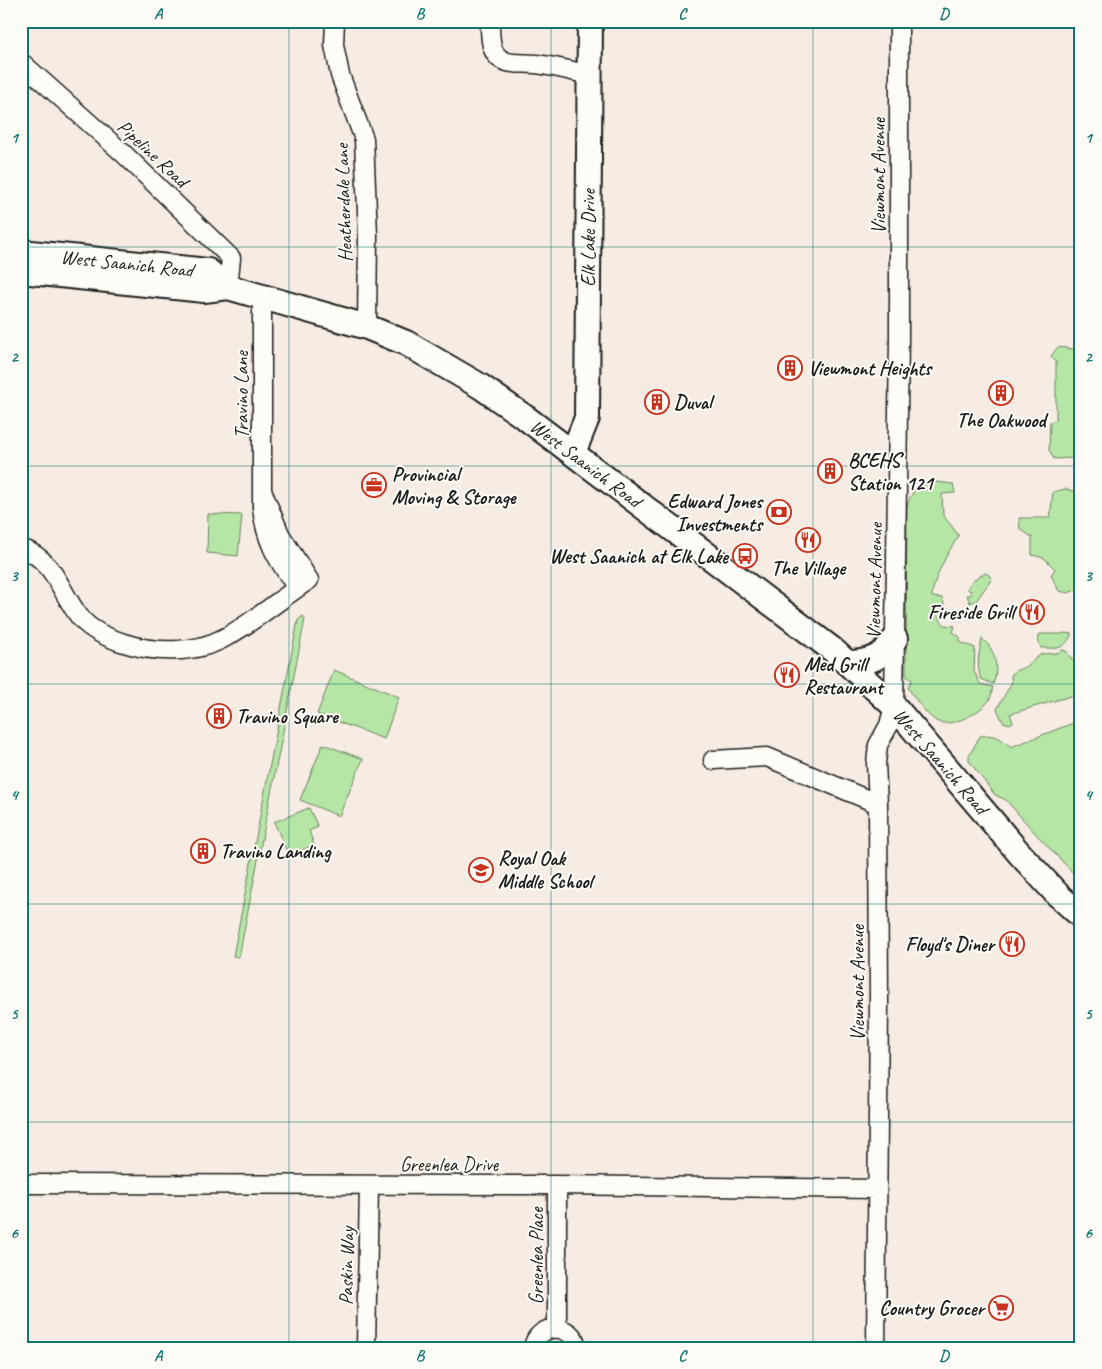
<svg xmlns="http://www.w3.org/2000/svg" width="1102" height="1369" font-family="Caveat,sans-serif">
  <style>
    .green { fill: #b6e6a6; stroke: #698161 }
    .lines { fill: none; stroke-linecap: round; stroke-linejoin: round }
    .street-casing { stroke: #1c1c1c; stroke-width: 21 }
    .secondary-casing { stroke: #1c1c1c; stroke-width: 28 }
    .street { stroke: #fdfcf7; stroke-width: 18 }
    .secondary { stroke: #fdfcf7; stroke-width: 24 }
    .grid { fill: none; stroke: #0f766e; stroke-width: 1; stroke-opacity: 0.55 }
    .labels { text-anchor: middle; stroke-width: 4; stroke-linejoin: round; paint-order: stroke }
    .street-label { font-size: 20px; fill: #1c1c1c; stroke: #fdfcf7 }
    .poi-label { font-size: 20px; font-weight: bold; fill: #1c1c1c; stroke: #fdfcf7; text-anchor: start }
    .neatline { fill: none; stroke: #0f766e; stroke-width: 2 }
    .grid-label { font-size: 16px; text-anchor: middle; font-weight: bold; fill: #0f766e }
  </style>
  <rect width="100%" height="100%" fill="#f7ece3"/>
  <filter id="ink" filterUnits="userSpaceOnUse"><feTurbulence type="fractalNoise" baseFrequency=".02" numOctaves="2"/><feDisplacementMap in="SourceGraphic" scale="10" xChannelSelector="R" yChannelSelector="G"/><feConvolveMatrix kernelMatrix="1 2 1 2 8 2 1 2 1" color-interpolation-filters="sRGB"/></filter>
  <g filter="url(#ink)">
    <path class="green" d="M1058,347L1073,349L1081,353V453L1072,458L1054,459L1049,450L1050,422L1056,420V362L1051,356Z
      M936,482L953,484L955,493L942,494L943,515L959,536C949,549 932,581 932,597L942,598L944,604L937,614L944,625L955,626L953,632L960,637V642L975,648L974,671L980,684L993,687C992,691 991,696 990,699C982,712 951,729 936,721C925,714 915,698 908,688L912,680L906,676L907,506C913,488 918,485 936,482Z
      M1065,489L1081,493V588L1068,593L1059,591L1051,575L1055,569L1044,558L1032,555V537L1020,529L1019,518H1050L1053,492Z
      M208,514L242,515L238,556L207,553Z
      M986,573L990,576L991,580L976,601L970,603L967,595H971V591L967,589C971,581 977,576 986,573Z
      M303,616L305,619L239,957L233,956L298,620Z
      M1064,633L1072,634C1063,651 1058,648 1041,648L1038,640L1040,634H1062Z
      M982,639C996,649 999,669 993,684L981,679C976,665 979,653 982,639Z
      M1062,650L1066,651L1078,668L1074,695L1010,714L1013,722L1010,724L1003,722L997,709L1012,682L1011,677L1013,672L1027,666L1041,654L1057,653Z
      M334,670L399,697L384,739L317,714Z
      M1081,720V881L1036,834L1006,800L995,795L969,761V756L980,736C996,734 999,737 1011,747Z
      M323,744L363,759L339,816L300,800Z
      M309,808L318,827L309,831L314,845L289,856L274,822Z"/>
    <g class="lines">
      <defs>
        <path id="street" d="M335,21L334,45L340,75L364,139L368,235L367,327
          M490,21C490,39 489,61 513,63C521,64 528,63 536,64C554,66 572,71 589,75
          M21,62L124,154L231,258L228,287
          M262,298V508C266,543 278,560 297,588
          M21,548C55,560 59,590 79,616C89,630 108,638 124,643C154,653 195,654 224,638C254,622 280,599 309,580L280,534L263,493
          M713,760L767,757L878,804
          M21,1184L557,1185L877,1189
          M557,1328V1185
          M366,1348L369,1186
          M533,1348C537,1322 574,1322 577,1348
          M876,1348L879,1003L878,804L876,763L878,745L889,725L894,706L899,339V21"/>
        <path id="secondary" d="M21,252L208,271L228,287L367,327L406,343L480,386L526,418L833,650L894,706L1020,854L1058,895L1081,916
          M21,271L204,290L228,287
          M573,453L587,418L590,21
          M847,663C870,663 882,658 895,639"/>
      </defs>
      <use href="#street" class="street-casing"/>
      <use href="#secondary" class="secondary-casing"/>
      <use href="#street" class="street"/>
      <use href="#secondary" class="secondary"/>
    </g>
  </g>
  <path class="grid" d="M289,21V1348M551,21V1348M813,21V1348M21,247H1081M21,466H1081M21,684H1081M21,904H1081M21,1122H1081"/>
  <defs>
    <symbol id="building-ring" viewBox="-11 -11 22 22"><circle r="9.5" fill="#fdfcf7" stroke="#c8321e" stroke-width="1.5"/><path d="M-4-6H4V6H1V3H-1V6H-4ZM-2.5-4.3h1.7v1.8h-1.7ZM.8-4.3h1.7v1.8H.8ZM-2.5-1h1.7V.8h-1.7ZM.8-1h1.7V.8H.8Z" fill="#c8321e"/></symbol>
    <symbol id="office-ring" viewBox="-11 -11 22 22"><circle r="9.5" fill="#fdfcf7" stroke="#c8321e" stroke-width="1.5"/><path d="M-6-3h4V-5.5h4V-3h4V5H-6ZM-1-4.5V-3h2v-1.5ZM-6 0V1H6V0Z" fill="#c8321e"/></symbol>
    <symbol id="bank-ring" viewBox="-11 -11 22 22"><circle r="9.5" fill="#fdfcf7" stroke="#c8321e" stroke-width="1.5"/><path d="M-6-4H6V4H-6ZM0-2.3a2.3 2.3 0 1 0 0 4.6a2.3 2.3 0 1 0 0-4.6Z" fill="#c8321e"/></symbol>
    <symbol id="restaurant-ring" viewBox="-11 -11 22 22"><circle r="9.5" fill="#fdfcf7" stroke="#c8321e" stroke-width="1.5"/><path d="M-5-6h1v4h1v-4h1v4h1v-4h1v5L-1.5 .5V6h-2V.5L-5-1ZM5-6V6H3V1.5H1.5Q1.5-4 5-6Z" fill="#c8321e"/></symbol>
    <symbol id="bus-ring" viewBox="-11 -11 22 22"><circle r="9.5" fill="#fdfcf7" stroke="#c8321e" stroke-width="1.5"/><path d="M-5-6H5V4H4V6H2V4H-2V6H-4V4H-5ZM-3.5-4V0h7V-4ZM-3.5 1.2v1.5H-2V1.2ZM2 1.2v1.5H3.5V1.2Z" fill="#c8321e"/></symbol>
    <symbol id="school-ring" viewBox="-11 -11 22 22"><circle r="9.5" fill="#fdfcf7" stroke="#c8321e" stroke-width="1.5"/><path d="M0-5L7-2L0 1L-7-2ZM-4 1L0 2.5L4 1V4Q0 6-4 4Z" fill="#c8321e"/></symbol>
    <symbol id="supermarket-ring" viewBox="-11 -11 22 22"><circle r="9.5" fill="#fdfcf7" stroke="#c8321e" stroke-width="1.5"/><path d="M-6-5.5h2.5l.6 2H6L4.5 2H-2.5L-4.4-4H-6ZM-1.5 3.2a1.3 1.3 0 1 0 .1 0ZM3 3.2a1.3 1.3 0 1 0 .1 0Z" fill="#c8321e"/></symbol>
  </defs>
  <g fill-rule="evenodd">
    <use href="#building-ring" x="776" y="354" width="28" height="28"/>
    <use href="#building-ring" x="987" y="379" width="28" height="28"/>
    <use href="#building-ring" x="643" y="388" width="28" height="28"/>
    <use href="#building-ring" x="816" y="457" width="28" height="28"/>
    <use href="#office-ring" x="360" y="471" width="28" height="28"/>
    <use href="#bank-ring" x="765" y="498" width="28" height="28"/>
    <use href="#restaurant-ring" x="794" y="526" width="28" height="28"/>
    <use href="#bus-ring" x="731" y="542" width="28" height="28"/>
    <use href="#restaurant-ring" x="1018" y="598" width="28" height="28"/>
    <use href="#restaurant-ring" x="773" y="661" width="28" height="28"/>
    <use href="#building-ring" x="205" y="702" width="28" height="28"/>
    <use href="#building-ring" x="189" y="837" width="28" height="28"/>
    <use href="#school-ring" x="467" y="856" width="28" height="28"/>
    <use href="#restaurant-ring" x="998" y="930" width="28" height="28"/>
    <use href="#supermarket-ring" x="987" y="1294" width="28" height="28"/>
  </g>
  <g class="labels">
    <g class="street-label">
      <text transform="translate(153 153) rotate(43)" y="7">Pipeline Road</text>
      <text transform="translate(878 176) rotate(-90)" y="7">Viewmont Avenue</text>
      <text transform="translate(343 203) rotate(-92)" y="7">Heatherdale Lane</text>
      <text transform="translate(588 238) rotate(-90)" y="7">Elk Lake Drive</text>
      <text transform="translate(127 263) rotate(6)" y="7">West Saanich Road</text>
      <text transform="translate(241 395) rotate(-90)" y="7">Travino Lane</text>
      <text transform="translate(586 463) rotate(37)" y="7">West Saanich Road</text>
      <text transform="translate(874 581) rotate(-89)" y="7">Viewmont Avenue</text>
      <text transform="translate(941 761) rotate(49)" y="7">West Saanich Road</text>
      <text transform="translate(857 983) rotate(-90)" y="7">Viewmont Avenue</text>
      <text x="449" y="1171">Greenlea Drive</text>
      <text transform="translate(536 1256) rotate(-90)" y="7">Greenlea Place</text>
      <text transform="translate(346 1266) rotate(-89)" y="7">Paskin Way</text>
    </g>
    <g class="poi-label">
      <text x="808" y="375">Viewmont Heights</text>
      <text x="674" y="409">Duval</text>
      <text x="1001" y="427" text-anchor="middle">The Oakwood</text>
      <text x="848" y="467">BCEHS<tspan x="848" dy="23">Station 121</tspan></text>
      <text x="392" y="481">Provincial<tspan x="392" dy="23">Moving &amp; Storage</tspan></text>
      <text x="762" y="508" text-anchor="end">Edward Jones<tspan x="762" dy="23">Investments</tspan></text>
      <text x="728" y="563" text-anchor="end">West Saanich at Elk Lake</text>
      <text x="808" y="575" text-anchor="middle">The Village</text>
      <text x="1014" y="619" text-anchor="end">Fireside Grill</text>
      <text x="804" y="671">Med Grill<tspan x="804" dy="23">Restaurant</tspan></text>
      <text x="236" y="723">Travino Square</text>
      <text x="220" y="858">Travino Landing</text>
      <text x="498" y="865">Royal Oak<tspan x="498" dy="23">Middle School</tspan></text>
      <text x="994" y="951" text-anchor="end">Floyd's Diner</text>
      <text x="984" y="1315" text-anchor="end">Country Grocer</text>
    </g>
  </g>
  <rect width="1102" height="1369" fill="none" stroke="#fdfcf7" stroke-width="55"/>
  <rect x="28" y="28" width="1046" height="1314" class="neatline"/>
  <g class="grid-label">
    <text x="158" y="19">A</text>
    <text x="420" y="19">B</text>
    <text x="682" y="19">C</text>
    <text x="944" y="19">D</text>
    <text x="14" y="143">1</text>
    <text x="1088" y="143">1</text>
    <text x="14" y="362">2</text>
    <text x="1088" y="362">2</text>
    <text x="14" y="581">3</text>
    <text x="1088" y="581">3</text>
    <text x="14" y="800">4</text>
    <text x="1088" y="800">4</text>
    <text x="14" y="1019">5</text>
    <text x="1088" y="1019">5</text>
    <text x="14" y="1238">6</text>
    <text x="1088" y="1238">6</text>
    <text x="158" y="1361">A</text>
    <text x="420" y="1361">B</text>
    <text x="682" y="1361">C</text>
    <text x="944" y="1361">D</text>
  </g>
</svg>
